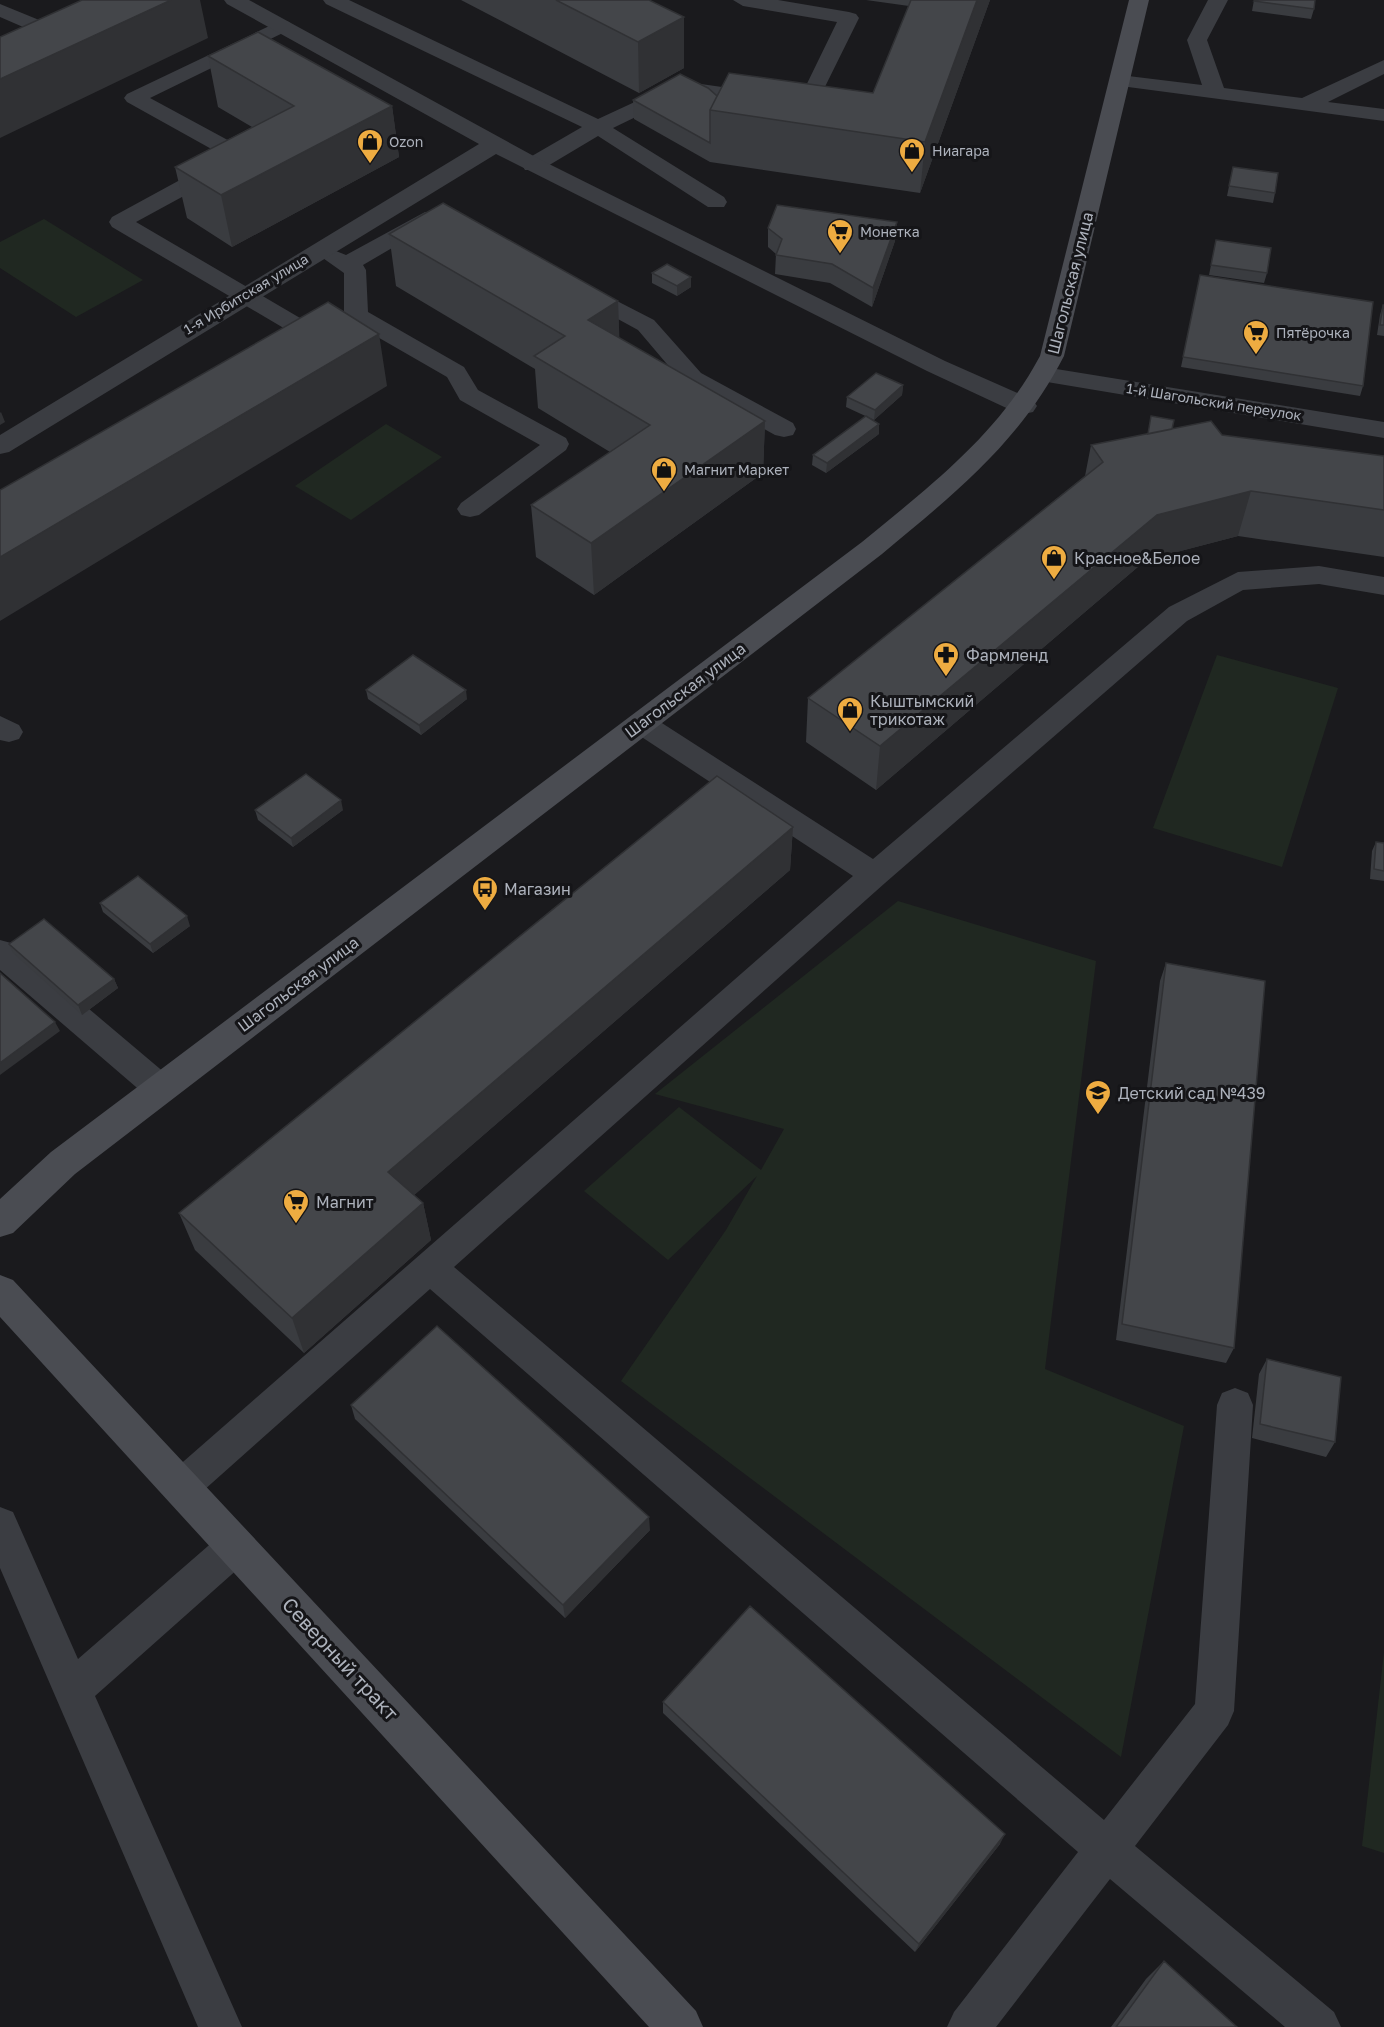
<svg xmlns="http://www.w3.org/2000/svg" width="1384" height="2027" font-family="'Golos Text',sans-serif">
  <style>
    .green { fill: #202821 }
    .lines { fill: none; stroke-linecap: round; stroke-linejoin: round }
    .lane { fill: #3b3d42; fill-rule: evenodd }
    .street { fill: #3b3d42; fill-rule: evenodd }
    .secondary { fill: #4a4c52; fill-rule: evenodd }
    .wall { fill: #3a3c40 }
    .shaded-wall { fill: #303134 }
    .building { fill: #44464a; stroke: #303134; stroke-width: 1.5 }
    .labels { text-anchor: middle; stroke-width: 6; stroke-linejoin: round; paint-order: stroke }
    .far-poi-label { font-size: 14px; fill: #adb2bc; stroke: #151518; text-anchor: start }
    .far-street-label { font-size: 14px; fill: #adb2bc; stroke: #151518 }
    .street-label { font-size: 16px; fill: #adb2bc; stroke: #151518 }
    .poi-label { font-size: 16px; fill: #adb2bc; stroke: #151518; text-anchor: start }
    .near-street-label { font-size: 20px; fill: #adb2bc; stroke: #151518 }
  </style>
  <rect width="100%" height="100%" fill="#1a1a1d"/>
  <path class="green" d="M44,219L143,280L76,317L0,268V242Z
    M386,424L442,457L351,520L295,486Z
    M1217,655L1338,688L1282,867L1153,828Z
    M898,901L1096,961L1045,1369L1184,1426L1121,1757L621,1381L726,1230L757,1176L668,1260L584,1191L679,1107L761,1170L784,1129L655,1094Z
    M1384,1652V1853L1362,1846Z"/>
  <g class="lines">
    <path class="lane" d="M323,0H349L598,119L680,81L800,98L837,22L743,6L733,0H778L849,12L856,14L859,18L814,109L807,111L683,94L613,128L724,197L727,202L724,207H708L598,136L541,170H525L522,165L525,160L582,127L326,4Z
      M1208,0H1228L1207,40L1224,88L1302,98L1384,60V74L1328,102L1384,109V121L1113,85L1110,81L1113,77L1120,75L1202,85L1187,40Z
      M0,4L44,22L47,26L44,30H30L0,17Z
      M282,20L289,22L292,26L289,30L150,98L248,151L251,156L248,161L136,222L312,325L316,330L289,349L281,351L273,349L269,344L287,330L112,227L109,222L112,217L224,156L127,102L124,98L127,94Z
      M425,212L433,214L436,219L433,224L363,265L366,270L368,312L464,367L478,390L566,438L569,444L566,450L479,515L470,517L461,515L457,509L461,503L540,445L460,400L447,377L348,320L344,315V273L320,256L323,251L331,249L346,255Z
      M582,283L654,320L701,373L793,423L796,429L793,435L784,437L775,435L683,383L638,330L574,295L570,290L574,285Z
      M1319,566L1384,577V595L1319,584L1243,590L1187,621L885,883L454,1267L1104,1820L1195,1704L1217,1405L1222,1393L1235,1388L1248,1393L1253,1405L1234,1711L1228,1725L1135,1846L1334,2012L1341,2027H1285L1110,1879L996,2027H947L954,2012L1078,1852L430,1289L194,1499L181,1505L168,1499L162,1487L168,1475L853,876L631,730L627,723L631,716L641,713L651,716L873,859L1169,607L1238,572Z
      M0,716L19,725L23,732L19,739L9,742L0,740Z
      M0,940L11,943L172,1079L177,1089L172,1099L161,1102L150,1099L0,970Z
      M0,1507L13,1512L78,1659L223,1533L236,1528L249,1533L255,1546L249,1559L95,1696L242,2027H198L0,1568Z"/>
    <path class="street" d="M224,0H249L541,160L945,361L1033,400L1037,406L1033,412L1024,414L1015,412L927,371L496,154L9,452L0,454V435L479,144L227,4Z
      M1044,367L1384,422V438L1035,380L1031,375L1035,370Z"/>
    <path class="secondary" d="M1129,0H1149L1064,356C1020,442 954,494 882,554L75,1174L13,1233L0,1237V1199L51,1152L862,542C930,486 998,435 1040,356Z
      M0,1275L13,1280L696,2011L703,2027H649L0,1317Z"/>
  </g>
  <path class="wall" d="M461,0H649L684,17V68L639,93Z
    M866,0H990L920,193L710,162L634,119L633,100L717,96L873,93L909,6Z
    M1254,0L1314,9L1311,19L1252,11Z
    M208,56L392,106L399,157L232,247L187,218L175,167L252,127L218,107Z
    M1233,167L1275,193L1273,203L1227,196Z
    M768,228L895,241L872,307L830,283L775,274L776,254L768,247Z
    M389,234L618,301L619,338L765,421L763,473L594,595L536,557L531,505L610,452L538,408L535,369L396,286Z
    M1216,240L1267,273L1264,283L1209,275Z
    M652,273L691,287L677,296L652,283Z
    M1200,275L1363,386L1360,396L1181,367Z
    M1383,305H1384V336L1377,335L1380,315Z
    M903,385L902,395L874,420L846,407L847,397Z
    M1172,429L1384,456V557L1238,536L1146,560L876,790L806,742L808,698L1085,476L1091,445Z
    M879,434L826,473L812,465L813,455Z
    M366,690L467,699L421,735L368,699Z
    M255,810H343L293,847L258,820Z
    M793,827L790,870L414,1195L423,1203L431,1240L304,1353L195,1250L179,1213Z
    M1376,842L1384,843V881L1370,879L1372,851Z
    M100,903L190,926L153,953L103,912Z
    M9,944L114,979L118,988L82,1015L13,953Z
    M1166,963L1234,1348L1226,1363L1116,1340L1160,981Z
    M1267,1359L1335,1442L1326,1457L1252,1438L1259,1374Z
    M351,1405L650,1530L565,1618L355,1419Z
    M663,1702L1000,1844L915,1952L663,1713Z
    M1164,1961L1237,2027H1111L1146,1979Z"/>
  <path class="shaded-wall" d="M171,0H200L208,38L0,138V79Z
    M977,0H990L920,193L925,142Z
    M684,17V68L639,93L638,42Z
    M392,106L399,157L232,247L221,195Z
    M897,222L895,241L872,307L873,288Z
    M691,277V287L677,296V286Z
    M618,301L620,353L588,320Z
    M379,334L387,386L0,621V557Z
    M903,385L902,395L874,420L875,410Z
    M1,412L5,422L0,425V413Z
    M765,421L763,473L594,595L591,543Z
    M879,424V434L826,473L827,463Z
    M1251,491L1238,536L1146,560L876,790L880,746L1157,515Z
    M466,690L467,699L421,735L419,725Z
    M341,800L343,810L293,847L291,838Z
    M793,827L790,870L397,1210L388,1172Z
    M187,916L190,926L153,953L150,944Z
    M114,979L118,988L82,1015L78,1005Z
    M55,1022L60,1031L0,1075V1063Z
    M423,1203L431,1240L304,1353L292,1318Z
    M649,1517L650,1530L565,1618L563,1605Z
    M1005,1834L1000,1844L915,1952L919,1944Z"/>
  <path class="building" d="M82,0H171L0,79V37Z
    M556,0H649L684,17L638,42Z
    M911,0H977L925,142L710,110L729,73L873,93Z
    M1255,0H1315L1314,9L1254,1Z
    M258,32L392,106L221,195L175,167L294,106L208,56Z
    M680,74L708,88L717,96L710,110V143L633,100Z
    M1233,167L1278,173L1275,193L1229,186Z
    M443,203L618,301L588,320L765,421L591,543L531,505L650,425L534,356L565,336L389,234Z
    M777,205L897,222L873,288L832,264L776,255L782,239L768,228Z
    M1216,240L1271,248L1267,273L1211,265Z
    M667,264L691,277L677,286L652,273Z
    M1200,275L1373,302L1363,386L1183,357Z
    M328,302L379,334L0,557V490Z
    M1383,305H1384V325H1380Z
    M876,373L903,385L875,410L847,397Z
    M866,416L879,424L827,463L813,455Z
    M1151,416L1174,420L1172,429L1148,434Z
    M1211,421L1222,435L1384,456V510L1251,491L1157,515L880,746L808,698L1103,462L1091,445Z
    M413,655L466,690L419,725L366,690Z
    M306,774L341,800L291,838L255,810Z
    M717,776L793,827L388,1172L423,1203L292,1318L179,1213Z
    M1376,842L1384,843V871L1374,869Z
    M138,876L187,916L150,944L100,903Z
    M44,919L114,979L78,1005L9,944Z
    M1166,963L1265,981L1234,1348L1122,1324Z
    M0,973L55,1022L0,1063Z
    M437,1326L649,1517L563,1605L351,1405Z
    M1267,1359L1341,1377L1335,1442L1260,1424Z
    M750,1606L1005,1834L919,1944L663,1702Z
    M1164,1961L1237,2027H1116Z"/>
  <defs>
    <symbol id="shop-pin" viewBox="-11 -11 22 30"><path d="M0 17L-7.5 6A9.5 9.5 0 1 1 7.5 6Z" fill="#eeac41" stroke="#151518"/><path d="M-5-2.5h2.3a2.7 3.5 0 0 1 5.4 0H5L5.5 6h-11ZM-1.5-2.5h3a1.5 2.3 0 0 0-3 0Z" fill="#111"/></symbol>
    <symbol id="supermarket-pin" viewBox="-11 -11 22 30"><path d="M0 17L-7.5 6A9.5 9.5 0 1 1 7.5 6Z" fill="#eeac41" stroke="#151518"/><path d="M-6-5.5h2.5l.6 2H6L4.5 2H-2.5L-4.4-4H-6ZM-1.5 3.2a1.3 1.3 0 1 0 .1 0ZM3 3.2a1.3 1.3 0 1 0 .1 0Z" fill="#111"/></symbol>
    <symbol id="pharmacy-pin" viewBox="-11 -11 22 30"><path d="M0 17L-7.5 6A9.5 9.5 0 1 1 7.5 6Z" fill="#eeac41" stroke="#151518"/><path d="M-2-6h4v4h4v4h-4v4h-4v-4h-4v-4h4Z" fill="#111"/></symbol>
    <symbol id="bus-pin" viewBox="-11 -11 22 30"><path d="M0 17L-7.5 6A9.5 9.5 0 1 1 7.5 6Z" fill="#eeac41" stroke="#151518"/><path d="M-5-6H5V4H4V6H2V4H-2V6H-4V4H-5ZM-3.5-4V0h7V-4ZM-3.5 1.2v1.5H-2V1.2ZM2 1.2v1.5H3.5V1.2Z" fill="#111"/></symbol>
    <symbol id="school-pin" viewBox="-11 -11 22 30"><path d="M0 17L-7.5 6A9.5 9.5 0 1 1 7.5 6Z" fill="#eeac41" stroke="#151518"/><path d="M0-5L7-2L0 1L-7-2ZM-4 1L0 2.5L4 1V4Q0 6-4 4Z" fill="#111"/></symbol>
  </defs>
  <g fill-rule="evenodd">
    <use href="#shop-pin" x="355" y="127" width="30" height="40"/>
    <use href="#shop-pin" x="897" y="136" width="30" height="40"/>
    <use href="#supermarket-pin" x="825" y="217" width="30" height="40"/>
    <use href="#supermarket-pin" x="1241" y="318" width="30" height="40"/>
    <use href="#shop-pin" x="649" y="455" width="30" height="40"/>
    <use href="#shop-pin" x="1039" y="543" width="30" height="40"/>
    <use href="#pharmacy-pin" x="931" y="640" width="30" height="40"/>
    <use href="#shop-pin" x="835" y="695" width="30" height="40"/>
    <use href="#bus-pin" x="470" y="874" width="30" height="40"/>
    <use href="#school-pin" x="1083" y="1078" width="30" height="40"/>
    <use href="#supermarket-pin" x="281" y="1187" width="30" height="40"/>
  </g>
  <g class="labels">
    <g class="far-poi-label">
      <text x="389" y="147">Ozon</text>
      <text x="932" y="156">Ниагара</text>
      <text x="860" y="237">Монетка</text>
      <text x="1276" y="338">Пятёрочка</text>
      <text x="684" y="475">Магнит Маркет</text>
    </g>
    <g class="far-street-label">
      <text transform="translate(246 294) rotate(-31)" y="5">1-я Ирбитская улица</text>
      <text transform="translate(1214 402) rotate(9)" y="5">1-й Шагольский переулок</text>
    </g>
    <g class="street-label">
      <text transform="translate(1070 283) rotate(-76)" y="6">Шагольская улица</text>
      <text transform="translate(685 690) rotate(-37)" y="6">Шагольская улица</text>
      <text transform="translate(298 984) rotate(-37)" y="6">Шагольская улица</text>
    </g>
    <g class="poi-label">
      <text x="1074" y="564">Красное&amp;Белое</text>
      <text x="966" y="661">Фармленд</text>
      <text x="870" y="707">Кыштымский<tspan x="870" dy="18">трикотаж</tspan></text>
      <text x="504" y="895">Магазин</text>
      <text x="1118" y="1099">Детский сад №439</text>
      <text x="316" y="1208">Магнит</text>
    </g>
    <g class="near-street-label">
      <text transform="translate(340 1659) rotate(47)" y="7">Северный тракт</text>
    </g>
  </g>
</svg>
